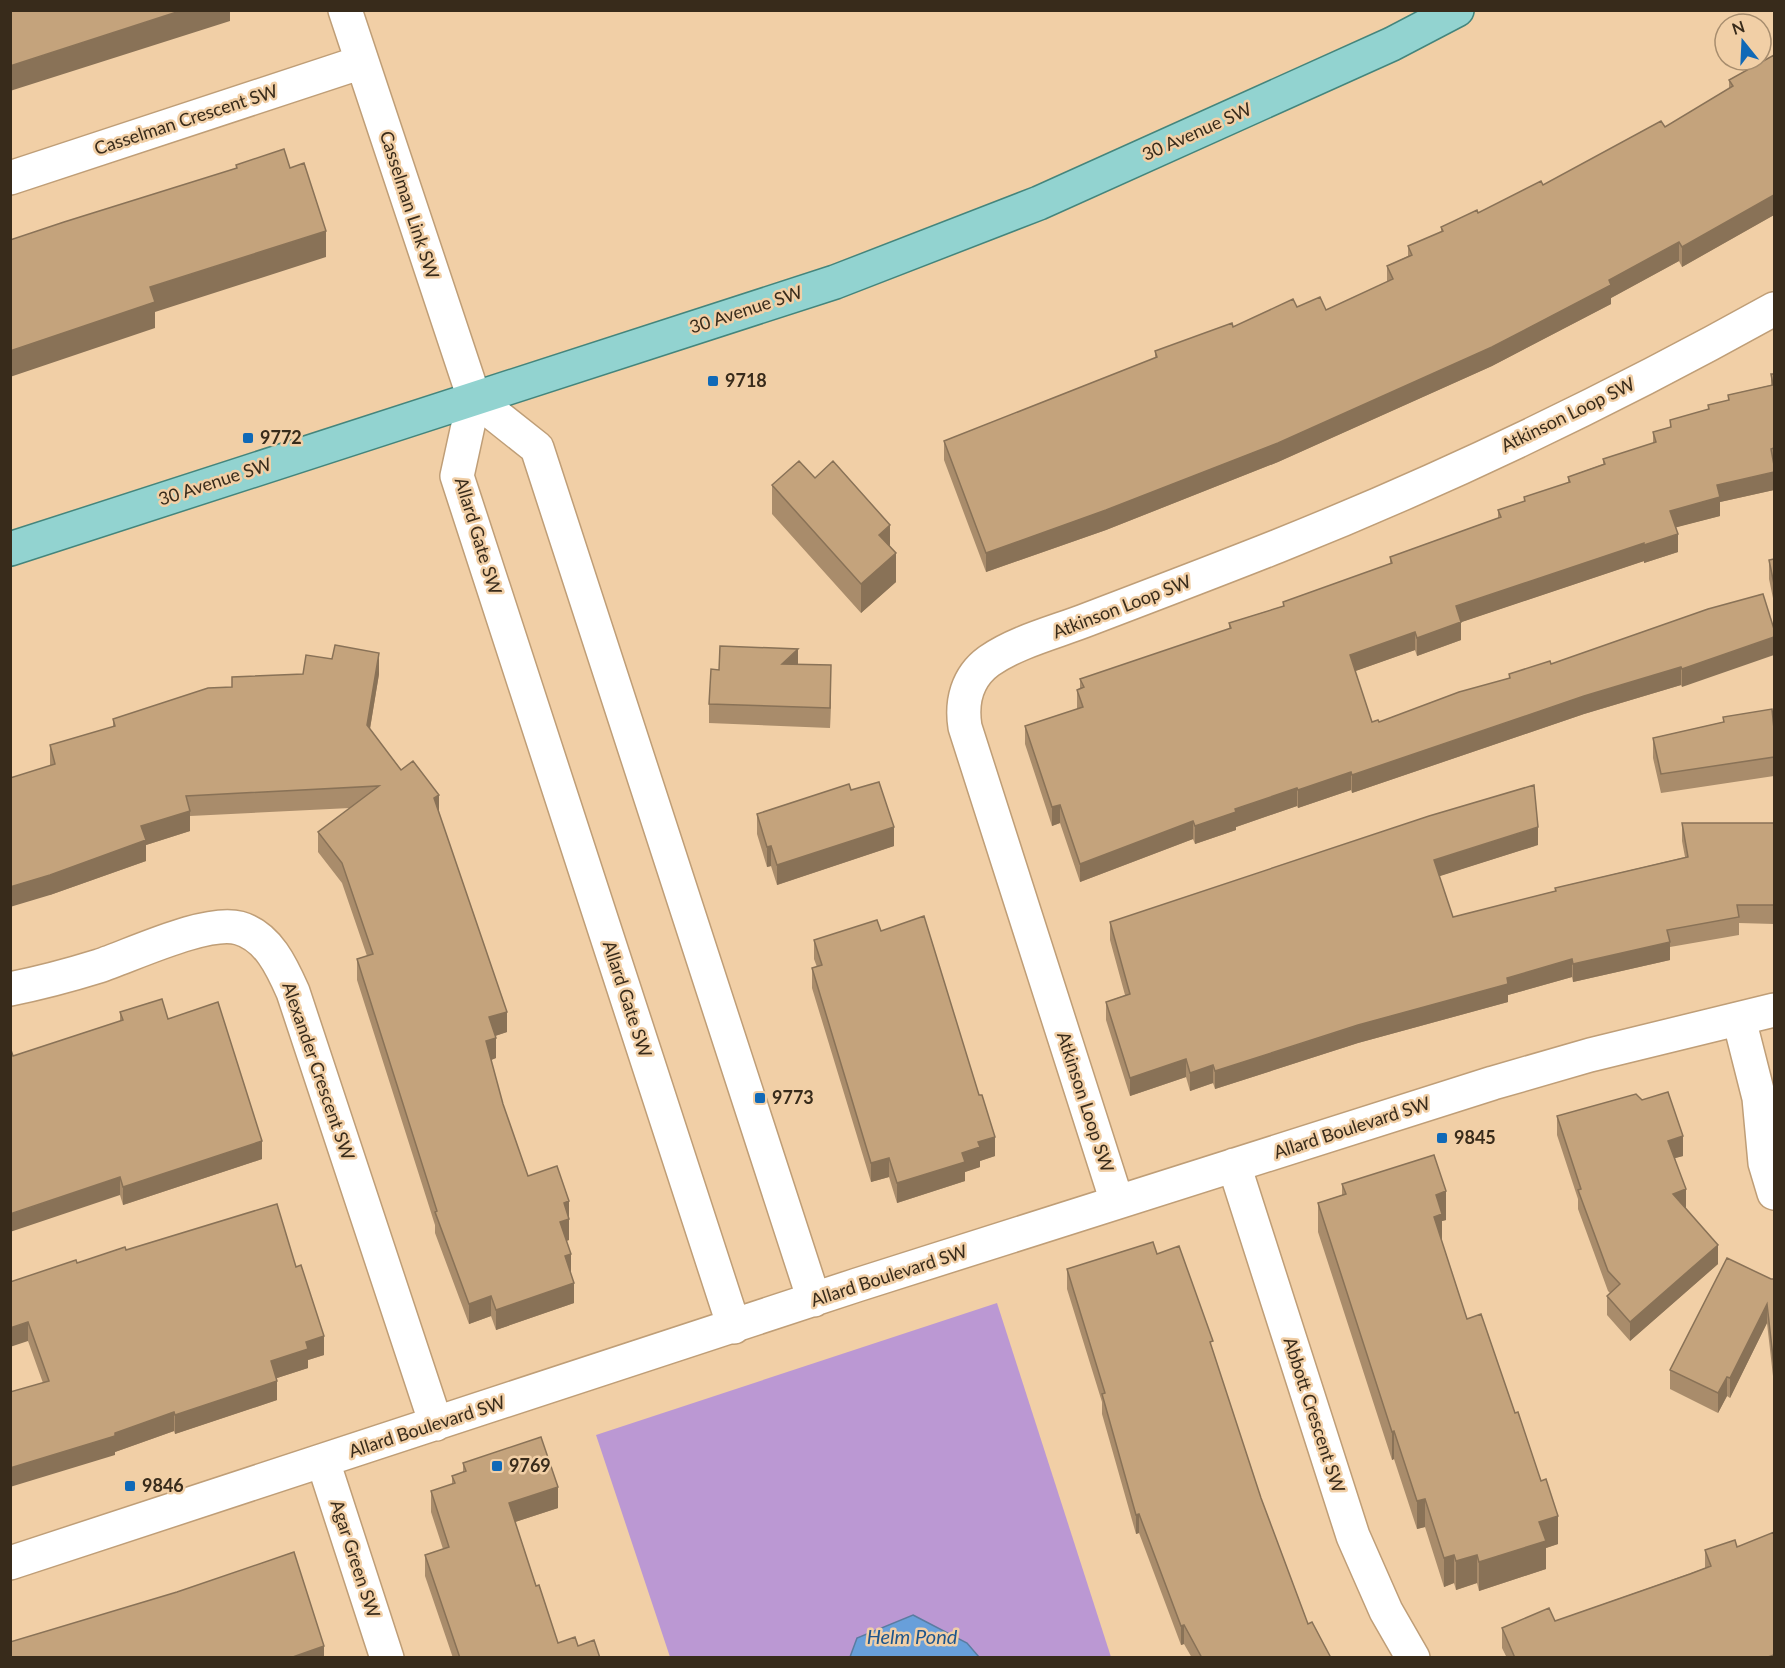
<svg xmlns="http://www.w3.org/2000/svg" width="1785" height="1668" font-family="Lato,sans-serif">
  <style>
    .park { fill: #bb98d3 }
    .water { fill: #689fda; stroke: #5a7ca1; stroke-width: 1.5 }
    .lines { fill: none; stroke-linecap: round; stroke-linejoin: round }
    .minor-casing { stroke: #bf9e77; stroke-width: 36 }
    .major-casing { stroke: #44857c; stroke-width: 36 }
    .minor { stroke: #fff; stroke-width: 33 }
    .major { stroke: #92d3d0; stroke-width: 33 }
    .wall { fill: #a98c6b }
    .shaded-wall { fill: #897257 }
    .building { fill: #c4a37c; stroke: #897257; stroke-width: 1.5 }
    .poi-dot { fill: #1069b7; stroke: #f1cfa6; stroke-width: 2 }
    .labels { text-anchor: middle; stroke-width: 5; stroke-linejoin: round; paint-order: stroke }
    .street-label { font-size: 18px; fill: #382b1b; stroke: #f1cfa6 }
    .poi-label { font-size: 18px; font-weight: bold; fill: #382b1b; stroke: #f1cfa6; text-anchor: start }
    .water-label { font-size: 20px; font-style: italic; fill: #1c558c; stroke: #f1cfa6 }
  </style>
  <rect width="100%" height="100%" fill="#f1cfa6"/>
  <path class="park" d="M997,1303L1111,1657H670L596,1435Z"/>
  <path class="water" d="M913,1615L967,1643L979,1657H850L857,1638Z"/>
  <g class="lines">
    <defs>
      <path id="minor" d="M345,10L474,398
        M10,178L362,62
        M474,398L537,448L814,1300
        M474,398L457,476L734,1327
        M10,989C40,983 70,975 99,966C132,955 207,919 239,928C268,936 282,967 293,992L436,1424
        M1739,1019L1759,1098L1765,1163L1774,1193
        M1234,1165L1353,1536L1386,1611L1413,1658
        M1117,1202L965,727C961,702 967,677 989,661C1018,641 1056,632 1089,619C1152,595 1215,571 1278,546C1448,478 1614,398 1774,309
        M323,1461L387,1658
        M10,1563L857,1285L1493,1083L1590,1055L1774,1010"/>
      <path id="major" d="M10,549L835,282L1039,203L1392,44L1457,10"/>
    </defs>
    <use href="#minor" class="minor-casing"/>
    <use href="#major" class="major-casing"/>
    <use href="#minor" class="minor"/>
    <use href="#major" class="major"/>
  </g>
  <path class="wall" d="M1774,55V215L1682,267L1679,261L1611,298V304L1492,366L1278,462L1106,530L986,572L944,460V441L1155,358V351L1297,307L1326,310L1387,282V266L1408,256V246L1441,232V227L1478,213L1543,185L1665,127L1729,89V80Z
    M1771,374H1774V490L1720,502V516L1676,527L1678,552L1644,563V561L1461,622V640L1417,656L1415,650L1355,671L1372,722H1379L1509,678V674L1551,664L1708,609L1682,687L1681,685L1584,714L1352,793L1351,790L1298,808L1297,806L1236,827V830L1195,844L1193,839L1080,882L1060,823L1052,826L1025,744V726L1077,709V690L1080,689V679L1229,629V623L1283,606V602L1390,564V557L1498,518V510L1524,502V497L1568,483V477L1603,464V459L1653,443V432L1670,427V420L1708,410V405L1728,401V395L1771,385Z
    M815,478L890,547L896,582L861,613L772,514V485Z
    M1774,559V603L1769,579V560Z
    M798,664L831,684L830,728L709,723V704L719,670Z
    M379,674L370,729L401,770L439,813L507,1032L495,1036L496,1058L491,1060L503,1104L528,1176L569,1201V1240L566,1241L574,1303L496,1330L491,1316L469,1324L435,1233V1225L357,980V959L367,956L342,883L318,852V832L350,808L190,816V831L146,845V861L50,895V745L113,727V719L232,687V677Z
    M1723,717L1774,729V776L1661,793L1653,758V738L1723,722Z
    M851,790L894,846L777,885L771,866L767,867L757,834V814Z
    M1682,823H1774V924L1739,923V935L1670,947V960L1573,982L1572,977L1508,995V1002L1358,1043L1215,1089L1213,1083L1190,1091L1186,1077L1130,1096L1106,1020V1002L1125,995L1110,940V922L1538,845L1439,876L1453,917L1555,891V888L1685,857L1682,841Z
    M881,931L995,1156L980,1161V1167L965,1172V1181L897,1203L889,1177L871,1182L812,988V968L817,967L814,959V940Z
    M120,1012L168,1019L262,1159L123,1205L120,1195L13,1056L120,1021Z
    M1557,1116L1683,1156L1675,1158L1686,1209L1718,1264L1630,1341L1607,1315V1296L1610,1293L1608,1291L1578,1209V1199L1557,1135Z
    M1342,1184L1446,1220L1442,1221V1243L1467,1319L1558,1544L1546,1548V1569L1479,1591L1477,1583L1456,1590L1454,1583L1444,1587L1425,1527L1417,1529L1394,1459L1392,1460L1318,1232V1203L1342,1195Z
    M126,1250L296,1267L324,1355L308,1360V1368L277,1378V1400L175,1434L174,1431L115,1452V1455L43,1383L28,1341L10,1282Z
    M1157,1254L1213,1352L1261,1498L1308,1624L1331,1658H1192L1184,1644L1181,1645L1139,1533L1136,1534L1102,1414V1402L1067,1289V1269Z
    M1771,1279H1774V1385L1767,1323L1730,1398L1727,1396L1718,1413L1670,1389V1370Z
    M463,1463L558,1508L515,1522L536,1586L558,1643L578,1646L600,1658H453L425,1576V1555L443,1549L431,1512V1491L452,1484V1476L463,1472Z
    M1705,1550L1774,1658H1507L1502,1648V1628L1555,1621L1705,1568Z"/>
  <path class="shaded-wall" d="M183,10H230V21L10,91V66Z
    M1774,195V215L1682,267V247Z
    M326,231V257L155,312V328L10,377V351L150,287Z
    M1679,242V261L1611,298V304L1492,366L1278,462L1106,530L986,572V553L1609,280Z
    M1774,472V490L1720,502V516L1670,529V511L1717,485Z
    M890,525V553L879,535Z
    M1678,534V552L1644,563V545Z
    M1644,543V561L1456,624V606Z
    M896,553V582L861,613V584Z
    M1461,622V640L1417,656V638Z
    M1415,632V650L1350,673V655Z
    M1774,637V655L1682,687V669Z
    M798,649V669L782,664Z
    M379,653V674L367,746V725Z
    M831,665V684L830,728V708Z
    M1681,667V685L1584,714L1352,793V775L1584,696Z
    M1351,772V790L1298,808V790Z
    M1297,788V806L1236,827V830L1195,844V826L1235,809Z
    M439,795V815L434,798Z
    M1060,805V823L1052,826V807Z
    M190,811V831L146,845V861L50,895L10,907V887L141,826Z
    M1193,821V839L1080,882V864Z
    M894,827V846L777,885V865Z
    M1538,827V845L1434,878V860Z
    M771,846V866L767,867V847Z
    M1670,942V960L1573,982V964Z
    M1572,959V977L1508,995V1002L1358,1043L1215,1089V1071L1507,978Z
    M507,1012V1032L489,1038V1017Z
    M496,1038V1058L486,1062V1041Z
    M1186,1059V1077L1130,1096V1078Z
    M1213,1065V1083L1190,1091V1073Z
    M1683,1136V1156L1668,1160V1141Z
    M995,1137V1156L980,1161V1167L965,1172V1181L897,1203V1183L962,1153L978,1142Z
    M262,1141V1159L123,1205V1187Z
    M889,1158V1177L871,1182V1163Z
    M120,1177V1195L10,1232V1214Z
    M1686,1189V1209L1673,1214V1194Z
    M1446,1191V1220L1442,1221V1243L1434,1217L1436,1195Z
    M569,1201V1240L560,1243V1222L564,1203Z
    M1718,1245V1264L1630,1341V1322Z
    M571,1254V1275L565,1256Z
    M574,1283V1303L496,1330V1310Z
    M491,1296V1316L469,1324V1304Z
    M1767,1304V1323L1730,1398V1378Z
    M28,1322V1341L10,1347V1328Z
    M324,1336V1355L308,1360V1368L271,1380V1361L306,1342Z
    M1727,1377V1396L1718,1413V1393Z
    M277,1381V1400L175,1434V1415Z
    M174,1412V1431L115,1452V1455L10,1487V1468L115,1433Z
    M1394,1431V1459L1392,1460V1432Z
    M558,1487V1508L509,1524V1503Z
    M1425,1499V1527L1417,1529V1501Z
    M1139,1514V1533L1136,1534V1515Z
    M1558,1516V1544L1546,1548V1569L1479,1591V1562L1539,1522Z
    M1454,1555V1583L1444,1587V1558Z
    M1477,1555V1583L1456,1590V1561Z
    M1184,1625V1644L1181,1645V1626Z
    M324,1646V1658H290Z"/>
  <path class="building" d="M10,10H183L10,66Z
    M1774,55V195L1682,247L1679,242L1609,280L1611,285L1492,347L1278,443L1106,510L986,553L944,441L1157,357L1155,351L1232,323L1233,327L1293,299L1297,307L1320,297L1326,310L1393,279L1387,266L1412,255L1408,246L1443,231L1441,227L1477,210L1478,213L1541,181L1543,185L1661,121L1665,127L1733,86L1729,80Z
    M284,149L290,168L304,163L326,231L150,287L155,302L10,351V240L64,222L237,168L236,165Z
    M1771,374H1774V448L1771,449L1774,465V472L1717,485L1720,497L1670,511L1678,534L1644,545V543L1456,606L1461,622L1417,638L1415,632L1350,655L1372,722L1378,720L1379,722L1459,692L1510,678L1509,674L1550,661L1551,664L1708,609L1763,594L1774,629V637L1682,669L1681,667L1584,696L1352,775L1351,772L1298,790L1297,788L1235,809L1236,812L1195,826L1193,821L1080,864L1060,805L1052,807L1025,726L1083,707L1077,690L1084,687L1080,679L1231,628L1229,623L1284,606L1283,602L1392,563L1390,557L1501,517L1498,510L1525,501L1524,497L1570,482L1568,477L1605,464L1603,459L1656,442L1653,432L1671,427L1670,420L1709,409L1708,405L1729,400L1728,395L1773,385Z
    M799,461L815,478L833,461L890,525L879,535L896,553L861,584L772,485Z
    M1774,559V584L1769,560Z
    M335,645L379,653L367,725L401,770L413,761L439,795L434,798L507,1012L489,1017L496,1038L486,1041L503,1104L528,1176L557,1166L569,1201L564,1203L569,1219L560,1222L571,1254L565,1256L574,1283L496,1310L491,1296L469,1304L435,1212L437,1211L357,959L373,954L342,863L318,832L379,786L186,796L190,811L141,826L146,840L50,875L10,887V778L55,764L50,745L115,726L113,719L208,688L232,687V677L303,674L306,655L332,659Z
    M720,646L798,649L782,664L831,665L830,708L709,704L711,669L719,670Z
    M1772,709L1774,729V757L1661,774L1653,738L1724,722L1723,717Z
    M879,782L894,827L777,865L771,846L767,847L757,814L849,784L851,790Z
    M1534,785L1538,827L1434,860L1453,917L1556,891L1555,888L1688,857L1682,823H1774V905H1737L1739,917L1667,930L1670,942L1573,964L1572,959L1507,978L1508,984L1358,1025L1215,1071L1213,1065L1190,1073L1186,1059L1130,1078L1106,1002L1130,994L1110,922L1429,816Z
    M924,916L979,1095H982L995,1137L978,1142L980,1147L962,1153L965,1162L897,1183L889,1158L871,1163L812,968L822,965L814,940L877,920L881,931Z
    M162,999L168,1019L218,1002L262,1141L123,1187L120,1177L10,1214V1047L13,1056L123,1020L120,1012Z
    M1668,1092L1683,1136L1668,1141L1686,1189L1673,1194L1718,1245L1630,1322L1607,1296L1620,1284L1608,1271L1578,1190L1581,1189L1557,1116L1636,1094L1642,1100Z
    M1434,1155L1446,1191L1436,1195L1442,1214L1434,1217L1467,1319L1481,1314L1515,1413L1518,1412L1541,1481L1546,1479L1558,1516L1539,1522L1546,1541L1479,1562L1477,1555L1456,1561L1454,1555L1444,1558L1425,1499L1417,1501L1394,1431L1392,1432L1318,1203L1346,1194L1342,1184Z
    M277,1204L296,1267L301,1265L324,1336L306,1342L308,1349L271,1361L277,1381L175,1415L174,1412L115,1433V1436L10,1468V1392L49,1381L28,1322L10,1328V1282L76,1260L77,1263L125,1247L126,1250Z
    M1153,1242L1157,1254L1179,1246L1213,1341L1210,1342L1261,1498L1308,1624L1312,1622L1331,1658H1202L1184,1625L1181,1626L1139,1514L1136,1515L1102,1394L1105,1393L1067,1269Z
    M1727,1258L1771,1279H1774V1366L1767,1304L1730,1378L1727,1377L1718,1393L1670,1370Z
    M541,1437L558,1487L509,1503L536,1586L539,1585L558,1643L575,1637L578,1646L594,1640L600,1658H460L425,1555L449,1547L431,1491L455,1483L452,1476L466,1471L463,1463Z
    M1774,1532V1655L1765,1658H1515L1502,1628L1549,1608L1555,1621L1690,1574L1711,1566L1705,1550L1735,1540L1737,1547Z
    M294,1552L324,1646L290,1658H10V1642L177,1592Z"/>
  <g class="poi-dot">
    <rect x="707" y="375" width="12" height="12" rx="3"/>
    <rect x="242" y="432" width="12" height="12" rx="3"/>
    <rect x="754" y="1092" width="12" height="12" rx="3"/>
    <rect x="1436" y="1132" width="12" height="12" rx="3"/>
    <rect x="491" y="1460" width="12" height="12" rx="3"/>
    <rect x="124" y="1480" width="12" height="12" rx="3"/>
  </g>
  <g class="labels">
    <g class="street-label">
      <text transform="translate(186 120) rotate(-18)" y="6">Casselman Crescent SW</text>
      <text transform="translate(1197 132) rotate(-24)" y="6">30 Avenue SW</text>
      <text transform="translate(409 205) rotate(72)" y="6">Casselman Link SW</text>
      <text transform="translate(746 310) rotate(-18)" y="6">30 Avenue SW</text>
      <text transform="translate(1568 415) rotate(-26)" y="6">Atkinson Loop SW</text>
      <text transform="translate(215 482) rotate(-18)" y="6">30 Avenue SW</text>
      <text transform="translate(478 536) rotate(73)" y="6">Allard Gate SW</text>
      <text transform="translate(1122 607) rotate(-21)" y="6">Atkinson Loop SW</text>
      <text transform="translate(627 999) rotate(72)" y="6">Allard Gate SW</text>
      <text transform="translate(318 1071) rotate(71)" y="6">Alexander Crescent SW</text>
      <text transform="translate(1085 1102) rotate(72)" y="6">Atkinson Loop SW</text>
      <text transform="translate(1352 1128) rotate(-18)" y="6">Allard Boulevard SW</text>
      <text transform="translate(889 1276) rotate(-18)" y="6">Allard Boulevard SW</text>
      <text transform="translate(1314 1415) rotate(72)" y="6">Abbott Crescent SW</text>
      <text transform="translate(427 1427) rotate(-18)" y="6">Allard Boulevard SW</text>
      <text transform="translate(355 1559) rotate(72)" y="6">Agar Green SW</text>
    </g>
    <g class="poi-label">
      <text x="725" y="387">9718</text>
      <text x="260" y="444">9772</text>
      <text x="772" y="1104">9773</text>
      <text x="1454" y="1144">9845</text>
      <text x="509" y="1472">9769</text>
      <text x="142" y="1492">9846</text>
    </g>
    <g class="water-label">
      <text x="912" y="1644">Helm Pond</text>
    </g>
  </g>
  <rect width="1785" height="1668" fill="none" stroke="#382b1b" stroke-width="24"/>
  <g transform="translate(1743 42) rotate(342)"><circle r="28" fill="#f1cfa6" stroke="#a78d6e" stroke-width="1.5"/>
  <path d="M0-4.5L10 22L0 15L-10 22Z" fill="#1069b7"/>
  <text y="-9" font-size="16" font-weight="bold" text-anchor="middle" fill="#382b1b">N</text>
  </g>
</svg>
